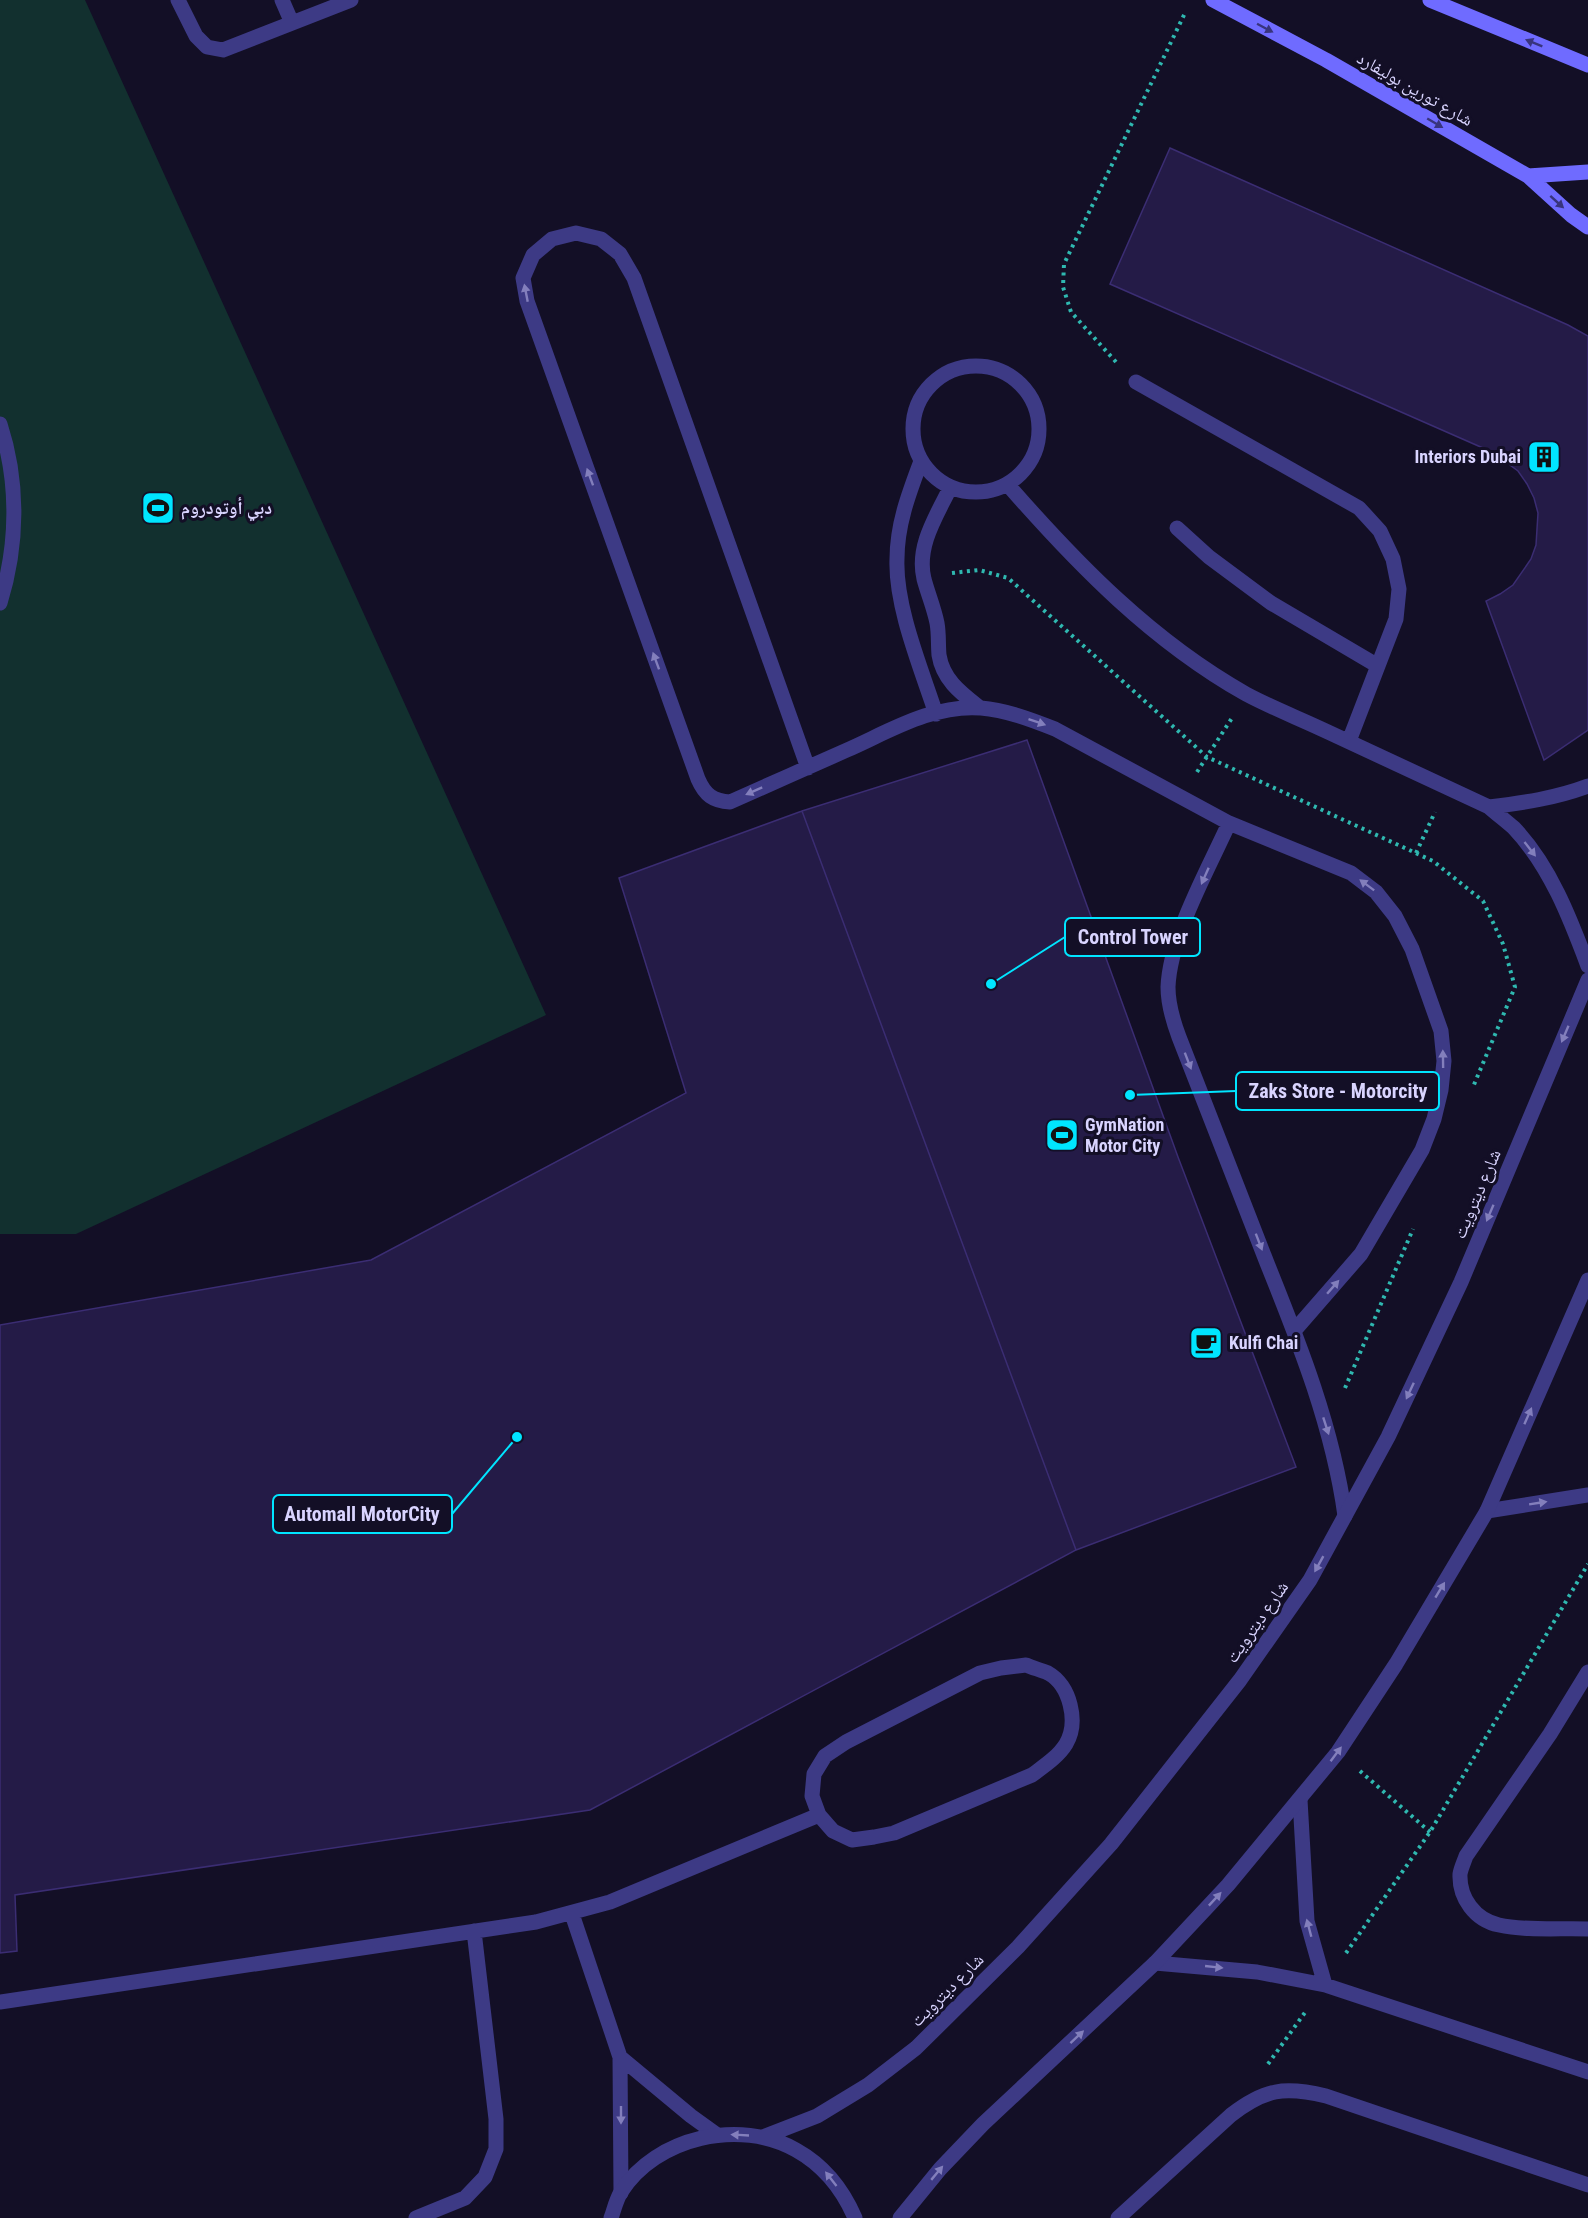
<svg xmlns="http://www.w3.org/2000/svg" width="1588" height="2218" font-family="'Roboto Condensed','Noto Naskh Arabic',sans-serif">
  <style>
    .green { fill: #12302f }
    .building { fill: #241b47; stroke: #3b2d73; stroke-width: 1.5 }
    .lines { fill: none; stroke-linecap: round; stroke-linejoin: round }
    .path { stroke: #2fb8b0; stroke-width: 4; stroke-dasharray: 3 4.5; stroke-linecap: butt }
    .service { stroke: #3d3a85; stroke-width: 15 }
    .tertiary { stroke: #3d3a85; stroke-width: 15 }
    .secondary { stroke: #6f6bff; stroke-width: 15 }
    .oneway { fill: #38347d }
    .oneway2 { fill: #837fbc }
    .labels { text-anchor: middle; stroke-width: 6; stroke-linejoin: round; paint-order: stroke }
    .street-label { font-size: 18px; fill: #d9d4ff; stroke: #130f26 }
    .poi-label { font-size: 18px; font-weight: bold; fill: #d9d4ff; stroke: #130f26; text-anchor: start }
    .leader { fill: none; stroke: #00e5ff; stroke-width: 2 }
    .callout-dot { fill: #00e5ff; stroke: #130f26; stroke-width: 2 }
    .callout { fill: #130f26; stroke: #00e5ff; stroke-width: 2 }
    .callout-label { font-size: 20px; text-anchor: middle; font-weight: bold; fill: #d9d4ff }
  </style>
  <rect width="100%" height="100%" fill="#130f26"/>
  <path class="green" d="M0,0H85L546,1015L76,1234H0Z"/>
  <path class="building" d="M1170,148L1568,325L1588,336V730L1544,760L1486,601L1500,594L1513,585L1531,559L1536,545L1538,513L1534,498L1527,484L1518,471L1492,452L1110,284Z
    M1027,740L1178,1157L1296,1467L1076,1550L802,811Z
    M802,811L1076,1550L590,1810L15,1895L17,1951L0,1953V1325L371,1260L686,1093L619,878Z"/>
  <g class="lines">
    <path class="path" d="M1116,362L1071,312L1063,287L1064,264L1186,11
      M952,573L979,570L1008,578L1207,757L1433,861L1483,901L1503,944L1515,987L1473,1087
      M1197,772L1232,718
      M1416,853L1435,812
      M1345,1388L1413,1229
      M1360,1771L1430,1832
      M1346,1953L1430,1832L1588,1564
      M1268,2064L1306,2011"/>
    <path class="service" d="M178,0L196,36L207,47L223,50L351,0
      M282,0L292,23
      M913 429a63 63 0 1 1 126 0a63 63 0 1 1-126 0Z
      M1136,382L1359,508L1380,531L1393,559L1399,589L1396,619L1349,741
      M0,424C19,482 18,545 0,603
      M921,461C909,493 897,524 897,559C895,606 921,668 936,714
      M1008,485C1078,565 1152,641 1246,694C1272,708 1301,719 1328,732C1382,757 1436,782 1489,807C1497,814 1506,821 1514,828C1550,866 1570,918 1588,966
      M950,488C937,515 916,546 924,579C928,594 934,608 937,623C939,634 938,644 939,655C943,680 961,693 980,708
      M1177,528L1209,557L1271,603L1378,666
      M808,768L634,278L620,254L601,239L576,233L552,239L533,255L523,278L527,301L698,779C705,795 713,801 730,802C769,785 808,767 847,750C888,732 933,704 981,708C1006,710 1032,720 1055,729L1229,823L1351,873L1376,892L1395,916L1412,949L1441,1031L1444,1061L1441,1090L1434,1119L1422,1150L1361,1254L1294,1331
      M1489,807C1523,803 1556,798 1588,786
      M1229,823C1208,870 1170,936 1168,987C1168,1005 1173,1021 1179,1037C1208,1113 1238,1188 1267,1263C1300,1345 1333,1428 1345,1516
      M1487,1511L1588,1495
      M1026,1665C1033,1668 1041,1670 1048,1673C1070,1685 1079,1722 1066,1744C1058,1757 1044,1766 1032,1775L894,1833L874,1837L852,1840L833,1831L819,1815L812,1796L814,1774L825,1756L846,1742L980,1673L1001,1668Z
      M1588,1672L1550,1734L1466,1856C1464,1862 1461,1868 1460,1874C1459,1898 1475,1920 1499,1925C1526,1931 1560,1928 1588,1929
      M1300,1800L1307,1921L1325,1985
      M572,1914L620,2057L621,2193
      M1155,1963L1257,1972L1325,1985L1588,2072
      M0,2002L536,1922L610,1902L819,1815
      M620,2057L691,2116L716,2134
      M416,2218L465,2198L485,2177L496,2149V2119L474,1931
      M1118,2218L1231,2115C1265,2089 1284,2086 1326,2096L1588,2185"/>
    <path class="tertiary" d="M763,2137L817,2116L868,2085L916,2048L1018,1947L1111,1844L1240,1680L1310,1580L1388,1437L1461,1282L1588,980
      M611,2218C614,2210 616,2200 621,2192C656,2137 740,2118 796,2150C823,2165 843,2190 855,2218
      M900,2218L940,2169L983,2124L1155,1963L1228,1885L1338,1752L1396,1664L1487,1511L1588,1280"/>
    <path class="secondary" d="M1213,0L1326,60L1528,176L1571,215L1588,227
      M1430,0L1588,65
      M1528,176L1588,172"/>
  </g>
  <defs><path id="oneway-solid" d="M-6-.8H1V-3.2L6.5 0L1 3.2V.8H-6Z" transform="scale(1.5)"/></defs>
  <g class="oneway">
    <use href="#oneway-solid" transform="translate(1265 28) rotate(28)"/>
    <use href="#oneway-solid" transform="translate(1534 43) rotate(-158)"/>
    <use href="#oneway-solid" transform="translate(1435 123) rotate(30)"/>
    <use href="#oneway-solid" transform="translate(1557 202) rotate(42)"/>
  </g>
  <g class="oneway2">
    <use href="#oneway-solid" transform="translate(526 293) rotate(-101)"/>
    <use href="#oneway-solid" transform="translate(590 477) rotate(-110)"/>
    <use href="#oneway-solid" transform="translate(656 661) rotate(-110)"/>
    <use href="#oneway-solid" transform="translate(1037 722) rotate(19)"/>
    <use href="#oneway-solid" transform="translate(754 791) rotate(156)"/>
    <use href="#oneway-solid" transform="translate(1530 849) rotate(52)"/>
    <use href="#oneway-solid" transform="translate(1205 876) rotate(114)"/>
    <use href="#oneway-solid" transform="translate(1367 885) rotate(-143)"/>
    <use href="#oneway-solid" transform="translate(1565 1034) rotate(113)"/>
    <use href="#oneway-solid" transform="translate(1443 1059) rotate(-91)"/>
    <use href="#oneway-solid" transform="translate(1188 1061) rotate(69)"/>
    <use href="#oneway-solid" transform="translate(1490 1213) rotate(113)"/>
    <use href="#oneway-solid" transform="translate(1259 1242) rotate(69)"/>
    <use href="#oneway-solid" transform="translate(1333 1287) rotate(-49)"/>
    <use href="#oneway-solid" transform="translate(1410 1391) rotate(115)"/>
    <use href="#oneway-solid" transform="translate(1528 1416) rotate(-66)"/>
    <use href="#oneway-solid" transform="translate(1326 1426) rotate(72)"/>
    <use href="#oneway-solid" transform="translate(1538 1503) rotate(-9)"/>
    <use href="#oneway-solid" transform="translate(1319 1564) rotate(119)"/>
    <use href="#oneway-solid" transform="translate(1440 1590) rotate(-59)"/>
    <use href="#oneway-solid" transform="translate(1336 1754) rotate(-53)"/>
    <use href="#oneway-solid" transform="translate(1215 1899) rotate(-47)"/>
    <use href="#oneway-solid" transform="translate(1309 1928) rotate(-105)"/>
    <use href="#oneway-solid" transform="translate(1214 1967) rotate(6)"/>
    <use href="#oneway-solid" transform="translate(1077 2037) rotate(-43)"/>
    <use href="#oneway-solid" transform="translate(621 2115) rotate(90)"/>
    <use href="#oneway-solid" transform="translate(740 2135) rotate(-177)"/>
    <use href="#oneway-solid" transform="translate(937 2173) rotate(-50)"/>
    <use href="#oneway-solid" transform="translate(831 2179) rotate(-128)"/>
  </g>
  <defs>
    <symbol id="building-square" viewBox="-11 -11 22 22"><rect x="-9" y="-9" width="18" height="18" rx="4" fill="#00e5ff" stroke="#130f26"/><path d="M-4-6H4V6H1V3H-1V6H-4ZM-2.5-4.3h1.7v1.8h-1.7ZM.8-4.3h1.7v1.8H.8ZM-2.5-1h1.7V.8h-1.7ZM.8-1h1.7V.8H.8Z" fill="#111"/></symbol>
    <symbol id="stadium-square" viewBox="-11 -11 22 22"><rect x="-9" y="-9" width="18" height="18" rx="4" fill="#00e5ff" stroke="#130f26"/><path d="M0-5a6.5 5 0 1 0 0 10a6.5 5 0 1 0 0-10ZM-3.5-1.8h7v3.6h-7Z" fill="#111"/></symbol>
    <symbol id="cafe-square" viewBox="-11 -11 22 22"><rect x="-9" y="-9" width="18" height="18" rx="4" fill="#00e5ff" stroke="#130f26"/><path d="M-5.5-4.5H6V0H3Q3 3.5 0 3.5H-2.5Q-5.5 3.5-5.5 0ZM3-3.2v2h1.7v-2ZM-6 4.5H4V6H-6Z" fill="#111"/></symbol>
  </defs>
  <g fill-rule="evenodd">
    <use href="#building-square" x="1525" y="438" width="38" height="38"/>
    <use href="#stadium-square" x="139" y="489" width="38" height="38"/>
    <use href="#stadium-square" x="1043" y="1116" width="38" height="38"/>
    <use href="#cafe-square" x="1187" y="1324" width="38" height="38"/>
  </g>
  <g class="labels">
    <g class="street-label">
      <text transform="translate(1415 89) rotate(30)" y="6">شارع تورين بوليفارد</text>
      <text transform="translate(1477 1194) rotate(-67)" y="6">شارع ديترويت</text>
      <text transform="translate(1257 1622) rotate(-55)" y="6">شارع ديترويت</text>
      <text transform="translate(947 1990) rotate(-45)" y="6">شارع ديترويت</text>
    </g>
    <g class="poi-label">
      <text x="1521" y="463" text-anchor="end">Interiors Dubai</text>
      <text x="181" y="514">دبي أوتودروم</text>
      <text x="1085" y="1131">GymNation<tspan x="1085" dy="21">Motor City</tspan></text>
      <text x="1229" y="1349">Kulfi Chai</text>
    </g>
  </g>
  <path class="leader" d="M991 984L1065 937M1130 1095L1236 1091M517 1437L452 1514"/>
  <g class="callout-dot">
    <circle cx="991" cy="984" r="6"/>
    <circle cx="1130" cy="1095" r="6"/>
    <circle cx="517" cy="1437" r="6"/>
  </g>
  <g class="callout">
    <rect x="1065" y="918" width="135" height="38" rx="6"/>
    <rect x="1236" y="1072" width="203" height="38" rx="6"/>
    <rect x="273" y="1495" width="179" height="38" rx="6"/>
  </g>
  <g class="callout-label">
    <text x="1133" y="944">Control Tower</text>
    <text x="1338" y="1098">Zaks Store - Motorcity</text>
    <text x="362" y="1521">Automall MotorCity</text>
  </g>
</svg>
